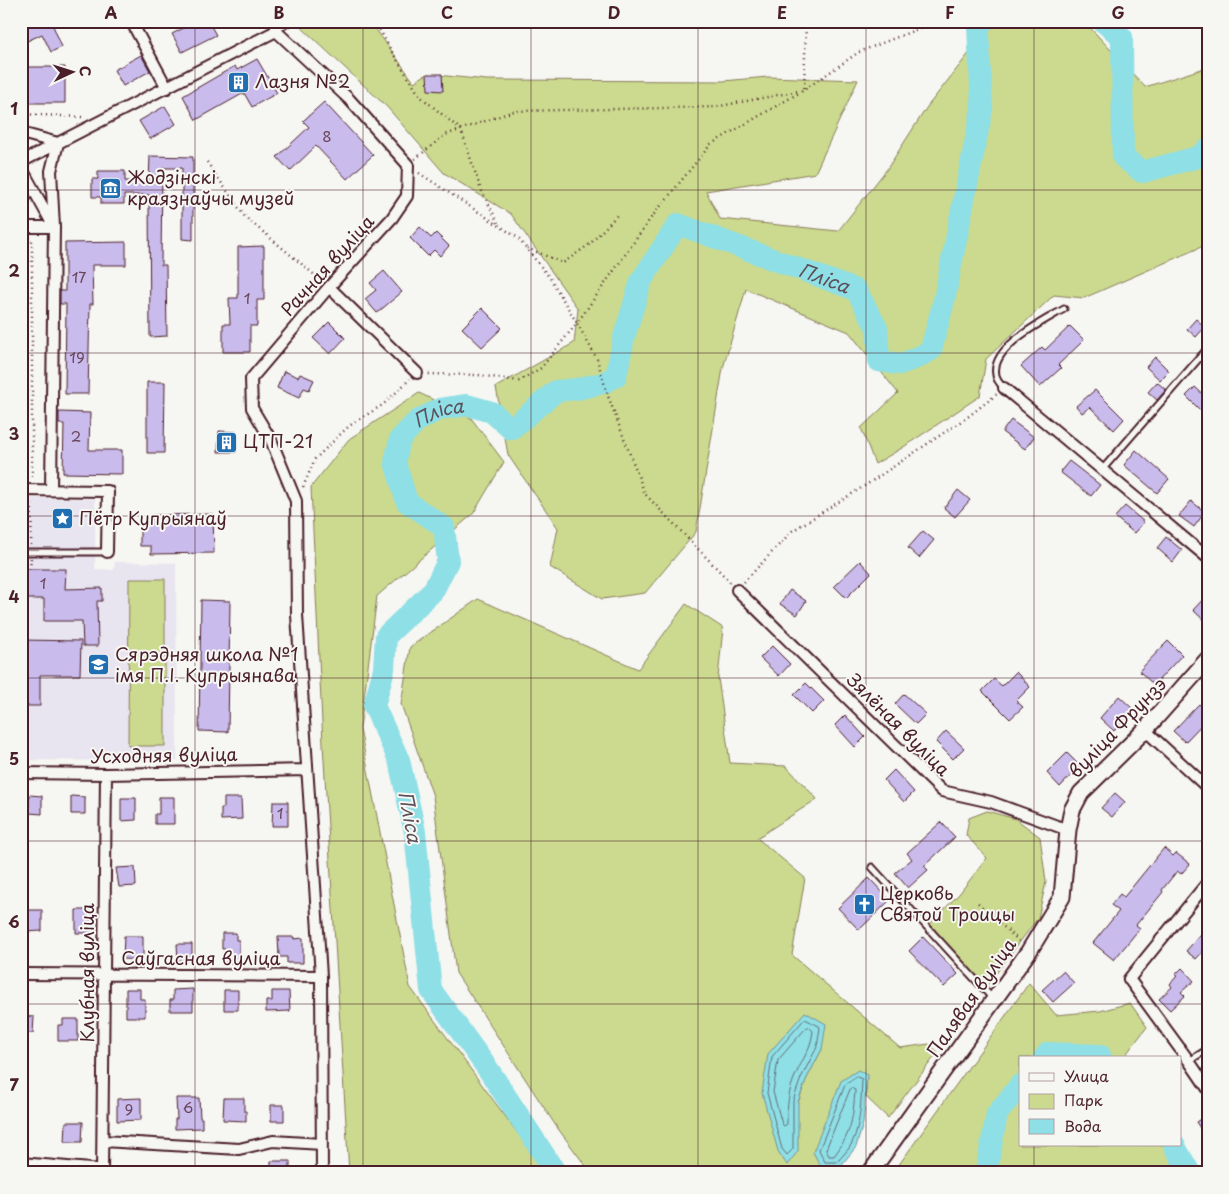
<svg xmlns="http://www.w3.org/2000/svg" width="1229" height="1194" font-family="'Playpen Sans',sans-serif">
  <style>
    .built { fill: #e8e4f0 }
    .green { fill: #cbda8e; stroke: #8a7c5c; fill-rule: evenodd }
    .water { fill: #8edfe6; stroke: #73929b }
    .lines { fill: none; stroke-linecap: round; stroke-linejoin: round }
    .shore { stroke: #656c76; stroke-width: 1 }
    .river { stroke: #8edfe6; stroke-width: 22 }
    .building { fill: #c9bbec; stroke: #4a1f2b }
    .lane-casing { stroke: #4a1f2b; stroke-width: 9 }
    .street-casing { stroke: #4a1f2b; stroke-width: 14 }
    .secondary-casing { stroke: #4a1f2b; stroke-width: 19 }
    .path { stroke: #4a1f2b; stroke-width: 2.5; stroke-dasharray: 1 4; stroke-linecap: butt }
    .lane { stroke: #f6f6f2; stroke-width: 5 }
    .street { stroke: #f6f6f2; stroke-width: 10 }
    .secondary { stroke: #f6f6f2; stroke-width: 15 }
    .grid { fill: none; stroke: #4a1f2b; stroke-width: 1; stroke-opacity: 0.55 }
    .labels { text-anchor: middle; stroke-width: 4; stroke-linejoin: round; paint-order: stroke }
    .number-label { font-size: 15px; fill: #6a465b }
    .poi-label { font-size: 18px; fill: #4a1f2b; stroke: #f6f6f2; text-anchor: start }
    .street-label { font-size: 18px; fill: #4a1f2b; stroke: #f6f6f2 }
    .water-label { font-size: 19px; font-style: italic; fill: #5b4f5a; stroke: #f6f6f2 }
    .neatline { fill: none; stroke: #4a1f2b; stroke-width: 2 }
    .grid-label { font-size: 16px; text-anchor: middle; font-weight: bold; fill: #4a1f2b }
  </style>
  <rect width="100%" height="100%" fill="#f6f6f2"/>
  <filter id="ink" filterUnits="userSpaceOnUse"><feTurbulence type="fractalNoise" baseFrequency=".02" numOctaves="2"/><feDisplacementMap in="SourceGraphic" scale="10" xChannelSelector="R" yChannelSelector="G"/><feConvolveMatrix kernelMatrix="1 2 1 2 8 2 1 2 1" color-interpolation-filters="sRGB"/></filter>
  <g filter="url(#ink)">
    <path class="built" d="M21,498L95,499V569L114,570L115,562L176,563L177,761L21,760Z"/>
    <path class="green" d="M308,21H370L414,82L427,74L487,80L723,81L768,77L858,80L815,173L706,191L720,219L838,231L887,169L927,107L988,29L1007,21H1084L1145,87L1208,67V244L1084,298L1054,295L986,359L980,396L902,448L875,464L861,428L898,393L849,332L746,289L723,368L696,532L645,593L602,599L550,567L558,528L508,455L496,387L574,343L578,309L511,214L444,173L387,107L300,26Z
      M419,393L471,418L504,462L473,514L377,596L360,729L410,987L547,1173H349L323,744L311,487L349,439Z
      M129,579H165V746H128Z
      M478,599L638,669L686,604L723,628L718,678L730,763L786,766L817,799L757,838L805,878L792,955L900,1048L929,1044L938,1052L888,1118L866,1097L867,1075L821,1167L839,1168L837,1173H591L556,1126L456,973L433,796L401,704L410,647ZM805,1012L822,1049L806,1080L798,1103Z
      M987,811L1016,819L1040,837L1046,882L1038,918L985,988L930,924L959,894L987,858L966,835L969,818Z
      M1029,983L1056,1015L1100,1011L1130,1003L1147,1027L1127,1053L1129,1058H1020V1145H1180V1140L1201,1173H893Z"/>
    <path class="water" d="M805,1012L826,1024L822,1049L806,1080L798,1102V1151L787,1165L778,1151L762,1093L768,1054Z
      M858,1070L867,1075L863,1124L856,1147L839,1168L821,1167L813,1152L841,1081Z"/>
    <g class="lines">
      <path class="shore" d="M805,1019L819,1026L820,1028L817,1047L801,1078L793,1101V1149L787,1155L782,1149L767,1093L772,1057Z
        M809,1027L813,1031C811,1049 803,1058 796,1074C788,1091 787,1106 787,1124L784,1126L782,1124L773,1092L778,1060L806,1028Z
        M857,1077L862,1079C861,1100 861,1123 852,1143C849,1150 842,1156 837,1162H825L819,1150L845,1085Z
        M851,1088L855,1090C853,1117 852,1133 834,1156H829L826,1150Z"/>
      <g class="river">
        <path d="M1102,21L1122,37L1123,157L1142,172L1198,157L1208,149"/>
        <path d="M1044,1058L1048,1053L1100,1055L1101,1058"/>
        <path d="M1174,1145L1190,1173"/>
        <path id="s1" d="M556,1173L490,1072L431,990L415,832L399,760L374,706L384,669L386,636L433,591L448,561L444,527L407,502L395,462L400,439L417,421L440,409L467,405L492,412L511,429L556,391L577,389L603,383L616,376L624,337L641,281L678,224L856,290L877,328L879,361L900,364L917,358L931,350L944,300L982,109L978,26L984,21"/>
        <path d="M986,1173L997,1114L1020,1085"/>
      </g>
    </g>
    <path class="building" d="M27,21H51L62,47L51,52L42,34L21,44V24Z
      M197,21H208L216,35L182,52L172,34Z
      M141,55L150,71L123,86L114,70Z
      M257,59L277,93L252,107L244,93L196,120L183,96L235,66L237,70Z
      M21,67H65V103H21Z
      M427,74H442L443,91L428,90Z
      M324,102L373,155L347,179L316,146L290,171L277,157L309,127L303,121Z
      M165,106L176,124L150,139L139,121Z
      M150,156L193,157V240L182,239V168H162L161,265H166L167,336L150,337L149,195H124V204H101V197H92V179H98V171H125V181H149Z
      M420,227L431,238L436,233L449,246L440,256L434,250L428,256L410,238Z
      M126,242V265H92L93,304H90L88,394H65L66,304H60V291H65V243Z
      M264,246V300H257V326H250V352H223V324H230L229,298H238V247Z
      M384,271L402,292L377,313L365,299L376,290L370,283Z
      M482,308L502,328L482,347L462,328Z
      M1196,319L1205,327L1196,337L1187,329Z
      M329,322L345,338L330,354L313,338Z
      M1070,326L1084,340L1058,365L1061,368L1040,387L1021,366L1042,347L1045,350Z
      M1155,357L1169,371L1160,380L1146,367Z
      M284,371L298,377L300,374L314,380L309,390L304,388L299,398L277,388Z
      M147,382H165L164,453H147Z
      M1157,382L1166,390L1157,400L1148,392Z
      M1195,387L1208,399V402L1200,410L1186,396Z
      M1095,390L1124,419L1114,430L1090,407L1082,413L1076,406Z
      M59,412L90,413L89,450H122V474L63,473L64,424H59Z
      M1011,420L1034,437L1025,449L1002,432Z
      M219,431L236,432V452H218Z
      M1136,450L1169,479L1157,493L1124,465Z
      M1069,461L1100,485L1091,496L1060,472Z
      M958,490L970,500L955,517L944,508Z
      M1191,501L1205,512L1194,527L1179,516Z
      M1125,506L1144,522L1134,533L1115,517Z
      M213,514L214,553L151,554V546H140V524H152V515Z
      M923,531L934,540L919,558L908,548Z
      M1166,537L1182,550L1173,562L1157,548Z
      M860,561L871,573L846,598L834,586Z
      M21,569H66L65,589L102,588V601H97L98,646H83L82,621H44V599H21Z
      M790,590L806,601L797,615L780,604Z
      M1208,594V624L1193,610Z
      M201,600L230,601L228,732L199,731Z
      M21,640L81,641L80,675H40V706H21Z
      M1168,641L1182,655L1154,685L1139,671Z
      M772,646L790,664L779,676L760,658Z
      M1016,672L1030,687L1016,701L1023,707L1010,719L982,691L994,679L1002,686Z
      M806,683L824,701L812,713L794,695Z
      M904,694L926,714L916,724L895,704Z
      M1119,696L1133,709L1114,731L1100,718Z
      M1199,704L1208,713V718L1185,742L1173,731Z
      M845,715L865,737L855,747L835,725Z
      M946,731L964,748L953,759L936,742Z
      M1067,753L1080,766L1060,787L1047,773Z
      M894,770L914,792L904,802L884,780Z
      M1115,793L1125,802L1112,817L1101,808Z
      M29,795L42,796V814L29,813Z
      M71,796L85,797V814H71Z
      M159,797H174V824H155V814H159Z
      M121,798H136V820L121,821Z
      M224,798H241L242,819L221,820V808H224Z
      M273,802H288V826H272Z
      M941,822L955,837L924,866L928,870L908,888L895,873L912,859L907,853Z
      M1164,848L1173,856L1176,853L1190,864L1181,874L1177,871L1162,890L1163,892L1136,925L1140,928L1114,960L1093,943L1119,911L1111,905L1120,894L1124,897Z
      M135,867L136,886L119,887L116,868Z
      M869,878L890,900L859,930L838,908Z
      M24,910H42V931L24,932Z
      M76,910H91V933H76Z
      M1208,926V946L1196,959L1186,951Z
      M222,933H236V940H239V963H226V949H222Z
      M124,936H143V960L123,959Z
      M278,937H294V939L303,938V963H287V957H279Z
      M923,937L958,974L944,987L909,951Z
      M177,944H192V960L178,961Z
      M1182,968L1194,981L1181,992L1185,996L1170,1010L1159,999L1172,987L1170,984L1177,976L1175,975Z
      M1063,971L1074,983L1053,1002L1042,990Z
      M126,989H140V999H145V1017H126Z
      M193,989V1011H170V1000H173V990Z
      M224,990H238V1010H224Z
      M272,991H289L290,1011L266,1012V1001H272Z
      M21,1016L34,1017L33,1033H21Z
      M63,1019H78V1041H58V1025H63Z
      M141,1098V1120L117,1121V1099Z
      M176,1098H199L200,1118H202V1128L175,1129V1119H177Z
      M224,1098H244V1111H246V1121L223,1120Z
      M271,1105H284V1121H271Z
      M1208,1114V1140L1196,1122Z
      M66,1122H83L82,1142H65Z
      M271,1161H290V1173H271Z"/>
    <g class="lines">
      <defs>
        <path id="lane" d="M276,31L290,21
          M1004,388C1001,385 996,379 996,375C990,347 1044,321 1064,309
          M1101,471L1208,348
          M21,552H107
          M872,867L993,999
          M1189,1061L1208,1049"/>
        <path id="street" d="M131,21L167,88
          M276,31L349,99L408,165L407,196L392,218L329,287L251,379L252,408L271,440L296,501L297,615L321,976L322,1173
          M21,133L58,143L51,171L54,227L51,490
          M21,162L276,31V21
          M21,167L54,227H21
          M329,287L417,373
          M1004,388L1208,558
          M21,490L108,491L107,552
          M737,590L942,791L991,802L1068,830
          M1145,730L1208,788
          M21,773L106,774L307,770
          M1208,882L1129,979L1189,1061L1208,1089
          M21,974L321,976
          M103,1141L239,1149L273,1141L322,1144
          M21,1163L102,1170
          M102,1173L106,774"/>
        <path id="secondary" d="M870,1173L1029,951L1062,897L1068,830L1072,810L1081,793L1145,730L1208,659"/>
      </defs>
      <use href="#lane" class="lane-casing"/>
      <use href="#street" class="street-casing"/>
      <use href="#secondary" class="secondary-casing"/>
      <path class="path" d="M375,21L392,52L420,96L461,130L480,187L499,225
        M21,114L82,117
        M415,159L445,135L514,111L715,107L804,90L859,52L918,29L944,21
        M207,162L245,217L322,281
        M419,173L518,238L550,278L577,323L541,368L519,381L478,375L428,374
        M29,237L32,240V480
        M527,248L563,263L590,244L619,213
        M303,487L315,459L349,426L384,404L410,379
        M31,545L32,501
        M30,569L31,558
        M730,582L645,494L608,396L597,359L577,323L651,218L711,144L804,90L806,21
        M744,582L792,531L866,485L969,416L997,394
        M978,903L1019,941"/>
      <use href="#lane" class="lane"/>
      <use href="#street" class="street"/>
      <use href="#secondary" class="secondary"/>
    </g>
  </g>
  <path class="grid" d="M195,21V1173M363,21V1173M531,21V1173M698,21V1173M866,21V1173M1034,21V1058M21,190H1208M21,353H1208M21,516H1208M21,678H1208M21,841H1208M21,1004H1208M1034,1145V1173"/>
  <defs>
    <symbol id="building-square" viewBox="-11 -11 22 22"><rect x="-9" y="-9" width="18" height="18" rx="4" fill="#1f6fb2" stroke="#f6f6f2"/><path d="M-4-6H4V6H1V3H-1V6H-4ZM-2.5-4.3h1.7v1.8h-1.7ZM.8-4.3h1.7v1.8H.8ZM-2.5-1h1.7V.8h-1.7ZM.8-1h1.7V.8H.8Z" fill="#fff"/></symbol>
    <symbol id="museum-square" viewBox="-11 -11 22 22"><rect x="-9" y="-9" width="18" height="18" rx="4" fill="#1f6fb2" stroke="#f6f6f2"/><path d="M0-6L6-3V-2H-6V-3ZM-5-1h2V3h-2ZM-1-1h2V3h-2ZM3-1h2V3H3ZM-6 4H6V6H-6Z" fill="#fff"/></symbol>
    <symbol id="sight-square" viewBox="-11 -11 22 22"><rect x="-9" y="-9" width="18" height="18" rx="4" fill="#1f6fb2" stroke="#f6f6f2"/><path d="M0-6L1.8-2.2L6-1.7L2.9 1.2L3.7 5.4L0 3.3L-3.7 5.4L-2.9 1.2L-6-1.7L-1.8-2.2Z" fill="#fff"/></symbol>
    <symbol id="school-square" viewBox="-11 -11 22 22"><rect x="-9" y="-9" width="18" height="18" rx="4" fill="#1f6fb2" stroke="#f6f6f2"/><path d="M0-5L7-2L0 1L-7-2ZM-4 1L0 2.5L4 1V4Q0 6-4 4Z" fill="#fff"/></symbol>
    <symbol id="church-square" viewBox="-11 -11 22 22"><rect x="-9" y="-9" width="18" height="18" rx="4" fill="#1f6fb2" stroke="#f6f6f2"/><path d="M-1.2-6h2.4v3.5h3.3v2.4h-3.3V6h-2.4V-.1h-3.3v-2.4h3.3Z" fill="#fff"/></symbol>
  </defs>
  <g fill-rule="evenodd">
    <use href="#building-square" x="226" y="70" width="25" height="25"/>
    <use href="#museum-square" x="98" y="176" width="25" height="25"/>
    <use href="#building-square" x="214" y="430" width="25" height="25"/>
    <use href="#sight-square" x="50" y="506" width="25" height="25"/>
    <use href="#school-square" x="86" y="652" width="25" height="25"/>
    <use href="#church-square" x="852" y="892" width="25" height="25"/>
  </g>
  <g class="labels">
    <g class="number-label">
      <text x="327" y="142">8</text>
      <text x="79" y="283">17</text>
      <text x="247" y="304">1</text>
      <text x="77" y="363">19</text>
      <text x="76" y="442">2</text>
      <text x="43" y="589">1</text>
      <text x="280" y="819">1</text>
      <text x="188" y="1113">6</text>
      <text x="129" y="1115">9</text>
    </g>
    <g class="poi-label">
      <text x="255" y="88">Лазня №2</text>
      <text x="127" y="184">Жодзінскі<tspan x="127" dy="21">краязнаўчы музей</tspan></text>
      <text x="243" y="448">ЦТП-21</text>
      <text x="79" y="525">Пётр Купрыянаў</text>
      <text x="115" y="661">Сярэдняя школа №1<tspan x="115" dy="21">імя П.І. Купрыянава</tspan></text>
      <text x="880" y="900">Церковь<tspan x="880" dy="21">Святой Троицы</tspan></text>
    </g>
    <g class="street-label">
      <text transform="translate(328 266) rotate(-48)" y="6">Рачная вуліца</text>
      <text transform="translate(898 725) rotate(45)" y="6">Зялёная вуліца</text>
      <text transform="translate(1118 728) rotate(-46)" y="6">вуліца Фрунзэ</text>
      <text transform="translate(164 756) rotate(-1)" y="6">Усходняя вуліца</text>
      <text x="201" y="965">Саўгасная вуліца</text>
      <text transform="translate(88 973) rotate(-90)" y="6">Клубная вуліца</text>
      <text transform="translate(972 998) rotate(-55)" y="6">Палявая вуліца</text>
    </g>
    <g class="water-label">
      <text dy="7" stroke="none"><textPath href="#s1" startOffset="1401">Пліса</textPath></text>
      <text dy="7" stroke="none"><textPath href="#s1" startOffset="876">Пліса</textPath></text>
      <text transform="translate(410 817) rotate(79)" y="7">Пліса</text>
    </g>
  </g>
  <rect width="1229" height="1194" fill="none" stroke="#f6f6f2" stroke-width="55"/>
  <rect x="1019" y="1056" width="162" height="90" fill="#f6f6f2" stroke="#b1a0a2"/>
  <rect x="1029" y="1073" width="25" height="8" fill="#f6f6f2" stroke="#b1a0a2"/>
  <text x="1064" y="1082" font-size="15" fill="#4a1f2b">Улица</text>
  <rect x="1029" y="1094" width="25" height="15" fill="#cbda8e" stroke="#b1a0a2"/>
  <text x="1064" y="1106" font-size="15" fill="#4a1f2b">Парк</text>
  <rect x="1029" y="1119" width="25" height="15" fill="#8edfe6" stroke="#b1a0a2"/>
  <text x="1064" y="1132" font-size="15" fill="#4a1f2b">Вода</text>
  <g transform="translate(72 72) rotate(86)" stroke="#f6f6f2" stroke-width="4" paint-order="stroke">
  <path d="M0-4L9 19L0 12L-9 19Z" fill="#4a1f2b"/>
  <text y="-8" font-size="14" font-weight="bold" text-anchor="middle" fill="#4a1f2b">С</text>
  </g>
  <rect x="28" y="28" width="1174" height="1138" class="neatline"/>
  <g class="grid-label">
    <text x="111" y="19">A</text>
    <text x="279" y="19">B</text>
    <text x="447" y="19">C</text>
    <text x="614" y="19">D</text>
    <text x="782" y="19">E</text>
    <text x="950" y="19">F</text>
    <text x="1118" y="19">G</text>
    <text x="14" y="115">1</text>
    <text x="14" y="277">2</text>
    <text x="14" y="440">3</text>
    <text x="14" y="603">4</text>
    <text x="14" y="765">5</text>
    <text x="14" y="928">6</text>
    <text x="14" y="1091">7</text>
  </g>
</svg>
